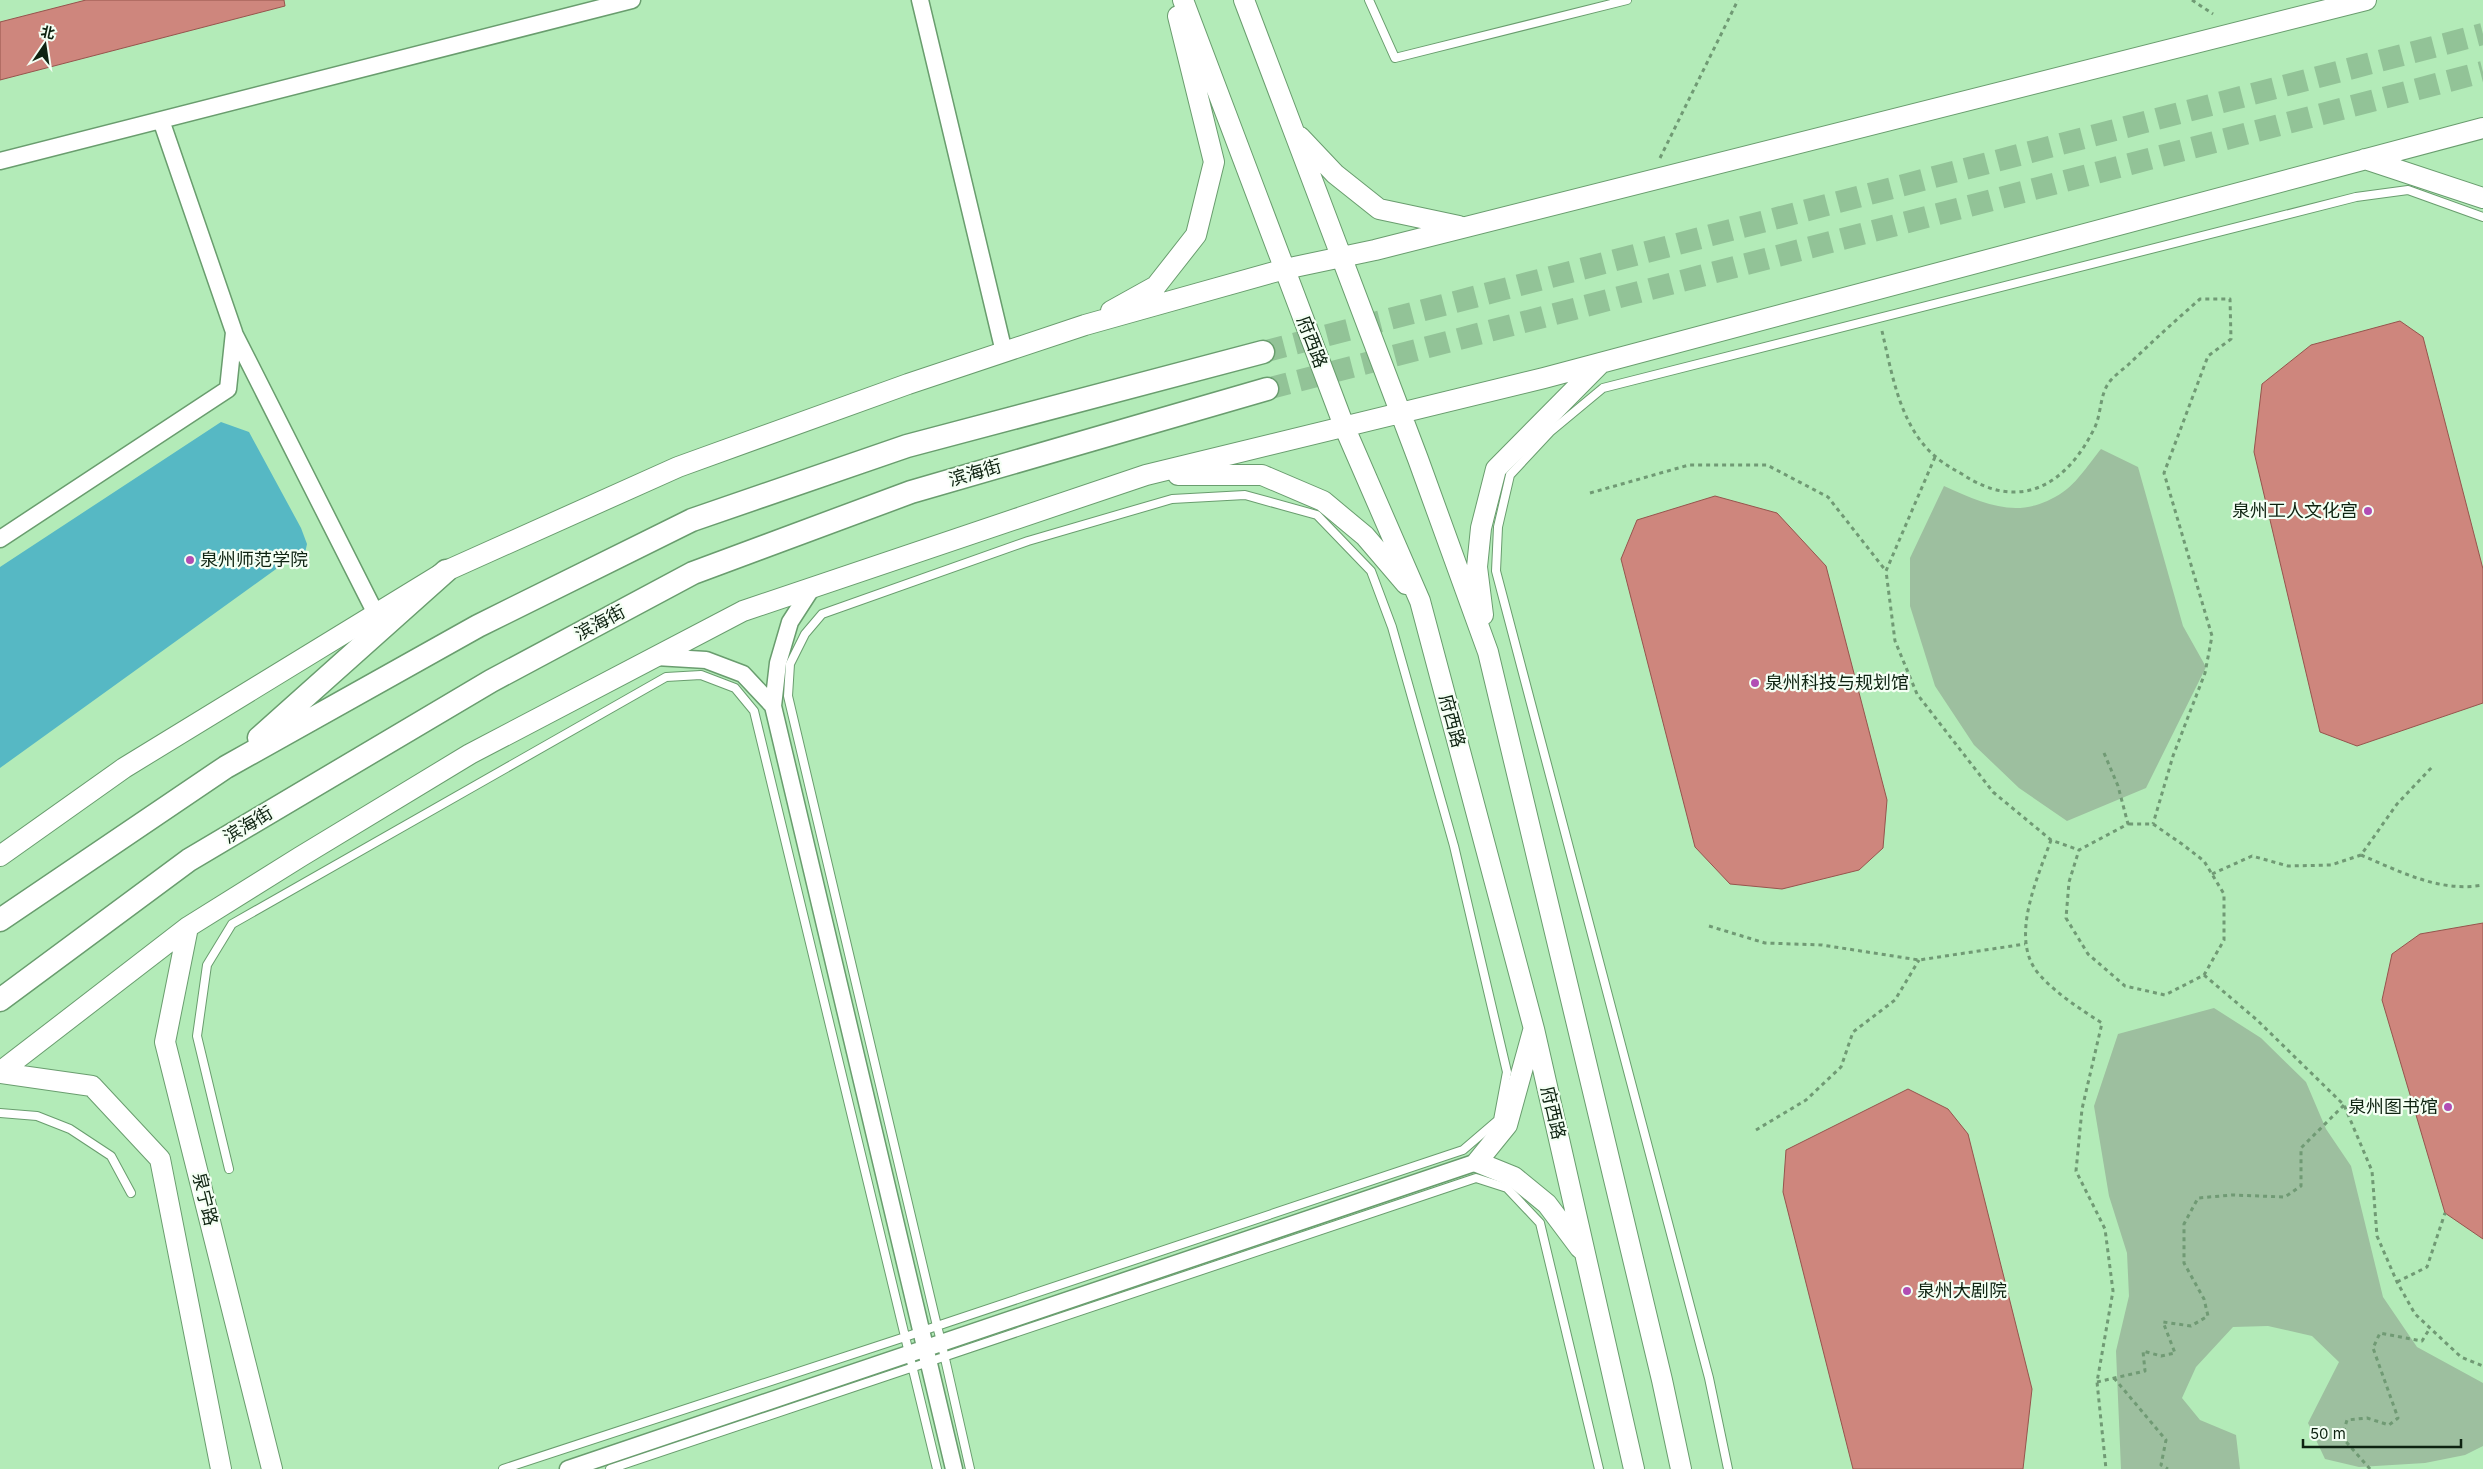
<svg xmlns="http://www.w3.org/2000/svg" width="2483" height="1469" font-family="Inter,'Noto Sans SC',sans-serif">
  <style>
    .green { fill: #9dbf9f }
    .water { fill: #56b8c4 }
    .building { fill: #ce867d; stroke: #96544d }
    .lines { fill: none; stroke-linecap: round; stroke-linejoin: round }
    .secondary-tunnel { stroke: #92c397; stroke-width: 22; stroke-dasharray: 22 11; stroke-linecap: butt }
    .service-casing { stroke: #699d6e; stroke-width: 10 }
    .minor-casing { stroke: #699d6e; stroke-width: 19 }
    .tertiary-casing { stroke: #699d6e; stroke-width: 22 }
    .secondary-casing { stroke: #699d6e; stroke-width: 25 }
    .path { stroke: #709a74; stroke-width: 3; stroke-dasharray: 4 4; stroke-linecap: butt }
    .service { stroke: #fff; stroke-width: 8 }
    .minor { stroke: #fff; stroke-width: 16 }
    .tertiary { stroke: #fff; stroke-width: 20 }
    .secondary { stroke: #fff; stroke-width: 22 }
    .poi-dot { fill: #b14db3; stroke: #f4fff4; stroke-width: 2 }
    .labels { text-anchor: middle; stroke-width: 4.5; stroke-linejoin: round; paint-order: stroke }
    .street-label { font-size: 18px; fill: #0e2311; stroke: #f4fff4 }
    .poi-label { font-size: 18px; fill: #0e2311; stroke: #f4fff4; text-anchor: start }
  </style>
  <rect width="100%" height="100%" fill="#b3ebb8"/>
  <path class="green" d="M2101,449L2138,467L2183,626L2206,667L2146,788L2067,821L2019,788L1974,745L1935,686L1910,606V558L1944,486C1986,505 2021,521 2063,492C2076,484 2091,461 2101,449Z
    M2214,1008L2261,1038L2306,1082L2326,1129L2351,1166L2383,1297L2417,1347L2483,1383V1446L2465,1455L2425,1463L2359,1467L2325,1459L2308,1423L2339,1362L2312,1336L2268,1326L2233,1327L2196,1367L2182,1398L2200,1420L2236,1435L2240,1469H2121L2116,1351L2129,1296L2127,1253L2109,1196L2094,1106L2118,1034Z"/>
  <path class="water" d="M221,422L249,432L301,528L307,544L305,553L283,564L0,768V567Z"/>
  <path class="building" d="M86,0H284L285,6L0,80V22Z
    M2400,321L2423,337L2483,569V703L2357,746L2320,732L2254,452L2262,384L2311,345Z
    M1715,496L1777,513L1826,566L1887,800L1883,848L1859,870L1782,889L1730,884L1695,847L1621,559L1637,520Z
    M2483,923V1239L2445,1213L2382,1000L2392,954L2420,934Z
    M1908,1089L1948,1109L1968,1134L2032,1389L2023,1469H1853L1783,1192L1786,1150Z"/>
  <g class="lines">
    <path class="secondary-tunnel" d="M1263,352L2483,34
      M1267,389L2483,72"/>
    <defs>
      <path id="service" d="M1369,0L1395,58L1627,0
        M0,1113L37,1116L70,1129L111,1156L131,1193
        M229,1169L197,1036L207,965L232,924L666,677L701,675L735,688L754,711L937,1469
        M503,1469L905,1337L937,1326L1463,1150L1498,1120L1507,1072L1454,846L1392,627L1371,571L1317,515L1245,495L1172,499L1028,541L822,614L805,634L790,664L788,696L937,1326L941,1341L970,1469
        M610,1469L1476,1178L1507,1188L1540,1223L1599,1469
        M1728,1469L1709,1378L1496,571L1498,527L1510,475L1550,432L1603,388L2356,197L2408,190L2483,217"/>
      <path id="minor" d="M920,0L1004,352
        M0,161L632,0
        M234,333L376,614
        M0,539L228,389L234,332L161,120
        M656,657L706,660L743,674L773,706L778,663L790,622L812,588
        M773,706L954,1469
        M568,1469L1477,1162"/>
      <path id="tertiary" d="M1183,0L1344,426L1420,601L1534,1029L1634,1469
        M1244,0L1418,459L1488,652L1662,1380L1681,1469
        M1300,137L1335,174L1379,209L1459,226
        M2365,159L2483,198
        M1111,311L1156,286L1196,235L1214,162L1178,16
        M1178,475H1262L1323,501L1365,536L1406,584
        M1483,615L1477,567L1481,528L1496,469L1601,363
        M0,856L124,768L446,571L678,467L908,384L1085,325L1285,269L1375,250L2366,0
        M188,927L165,1042L272,1469
        M1533,1031L1507,1125L1477,1162L1514,1177L1547,1204L1580,1248
        M0,1072L188,927L300,857L470,754L743,611L1146,475L1544,378L2483,128
        M0,1073L92,1086L160,1159L221,1469"/>
      <path id="secondary" d="M259,738L446,571
        M0,920L226,767L478,626L692,520L907,446L1263,352
        M0,1000L189,860L491,681L693,573L911,492L1267,389"/>
    </defs>
    <use href="#service" class="service-casing"/>
    <use href="#minor" class="minor-casing"/>
    <use href="#tertiary" class="tertiary-casing"/>
    <use href="#secondary" class="secondary-casing"/>
    <path class="path" d="M2192,0L2213,14
      M1660,158L1738,0
      M1882,331C1892,374 1900,427 1936,457C1944,464 1953,469 1962,474C2020,513 2067,485 2095,427C2101,414 2100,396 2108,384C2113,376 2124,369 2130,363C2153,341 2176,320 2200,299H2230L2231,339L2208,356L2164,473L2212,636L2205,673L2173,756L2153,824
      M1935,457L1886,571L1895,641L1917,694L1993,792L2051,840L2079,850
      M1590,493L1689,465H1767L1828,497L1886,571
      M2104,753L2118,786L2128,824L2079,850L2069,882L2066,918L2088,954L2125,986L2165,995L2204,975L2224,940V894L2204,861L2182,844L2153,824H2128
      M2051,840C2038,877 2009,938 2038,973C2055,993 2080,1009 2102,1023L2082,1109L2076,1171L2105,1229L2113,1291L2097,1382L2106,1469
      M2361,855C2399,871 2440,893 2483,885
      M2212,874L2252,856L2288,866L2331,865L2361,855L2397,804L2433,766
      M1709,926L1765,943L1822,945L1919,960L2025,944
      M2204,975L2257,1020L2344,1105L2372,1171L2377,1236L2397,1282L2415,1314L2461,1357L2483,1366
      M1756,1130L1806,1100L1841,1067L1853,1032L1895,1000L1919,960
      M2397,1282L2427,1267L2445,1213
      M2114,1378L2166,1440L2161,1465L2168,1469
      M2097,1382L2145,1371L2143,1351L2161,1356L2175,1353L2163,1322L2191,1326L2208,1316L2204,1299L2184,1263V1224L2198,1198L2232,1195L2285,1197L2301,1186V1148L2344,1105
      M2370,1469L2342,1437L2347,1420L2367,1418L2389,1425L2398,1418L2373,1348L2380,1333L2422,1341L2430,1328"/>
    <use href="#service" class="service"/>
    <use href="#minor" class="minor"/>
    <use href="#tertiary" class="tertiary"/>
    <use href="#secondary" class="secondary"/>
  </g>
  <g class="poi-dot">
    <circle cx="2368" cy="511" r="5"/>
    <circle cx="190" cy="560" r="5"/>
    <circle cx="1755" cy="683" r="5"/>
    <circle cx="2448" cy="1107" r="5"/>
    <circle cx="1907" cy="1291" r="5"/>
  </g>
  <g class="labels">
    <g class="street-label">
      <text transform="translate(1312 342) rotate(69)" y="6">府西路</text>
      <text transform="translate(975 473) rotate(-16)" y="6">滨海街</text>
      <text transform="translate(600 623) rotate(-28)" y="6">滨海街</text>
      <text transform="translate(1452 721) rotate(75)" y="6">府西路</text>
      <text transform="translate(248 825) rotate(-31)" y="6">滨海街</text>
      <text transform="translate(1553 1113) rotate(77)" y="6">府西路</text>
      <text transform="translate(205 1199) rotate(76)" y="6">泉宁路</text>
    </g>
    <g class="poi-label">
      <text x="2358" y="517" text-anchor="end">泉州工人文化宫</text>
      <text x="200" y="566">泉州师范学院</text>
      <text x="1765" y="689">泉州科技与规划馆</text>
      <text x="2438" y="1113" text-anchor="end">泉州图书馆</text>
      <text x="1917" y="1297">泉州大剧院</text>
    </g>
  </g>
  <g transform="translate(45 45) rotate(13)" stroke="#f4fff4" stroke-width="4" paint-order="stroke">
  <path d="M0-4L9 19L0 12L-9 19Z" fill="#0e2311"/>
  <text y="-8" font-size="14" font-weight="bold" text-anchor="middle" fill="#0e2311">北</text>
  </g>
  <path d="M2303 1439v8h158v-8" fill="none" stroke="#0e2311" stroke-width="2.5"/>
  <text x="2310" y="1439" font-size="15" fill="#0e2311" stroke="#f4fff4" stroke-width="4" paint-order="stroke">50 m</text>
</svg>
